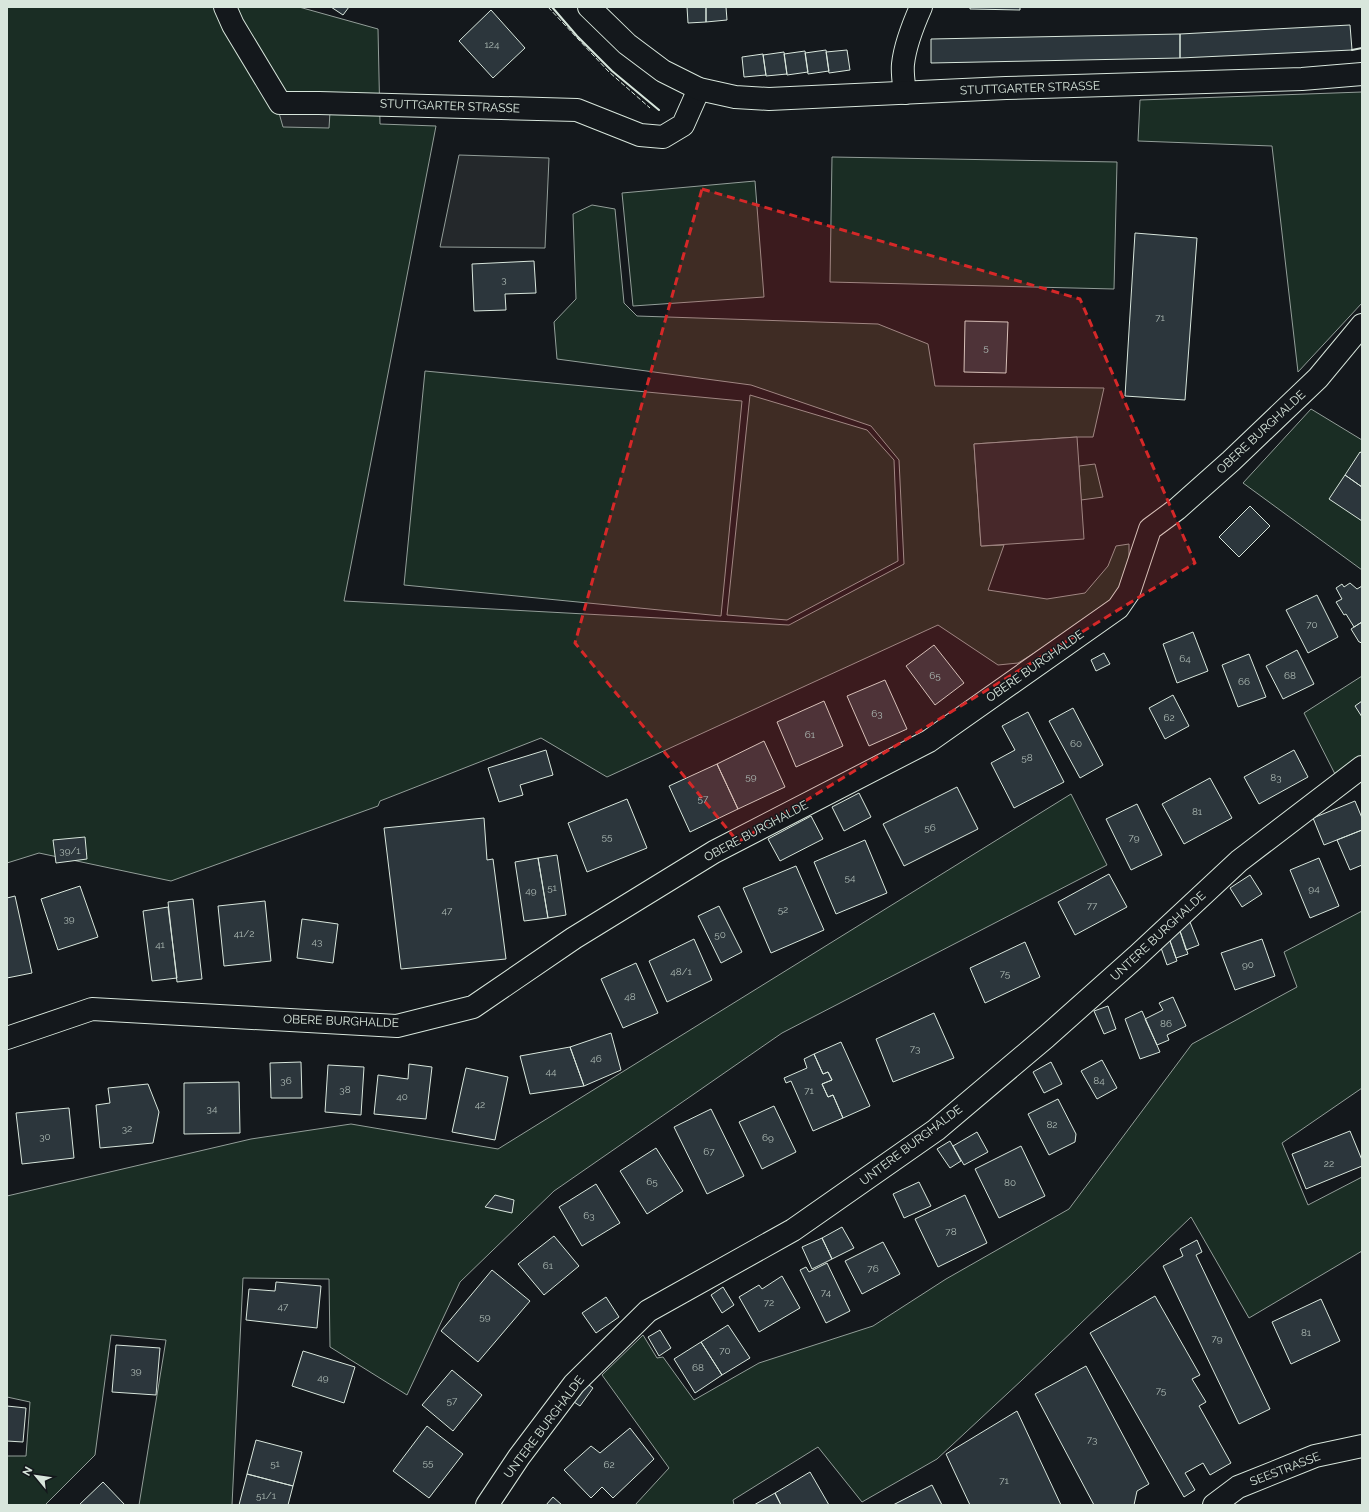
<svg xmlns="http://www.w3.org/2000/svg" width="1369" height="1512" font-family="Raleway,sans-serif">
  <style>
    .green { fill: #1a2d24; stroke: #939e99 }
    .parking { fill: #24282b; stroke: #939e99 }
    .building { fill: #2c363c; stroke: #d8e6dc }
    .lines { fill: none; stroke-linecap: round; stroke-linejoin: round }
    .minor-casing { stroke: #d8e6dc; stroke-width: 24 }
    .secondary-casing { stroke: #d8e6dc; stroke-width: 24 }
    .minor { stroke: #14181c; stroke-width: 22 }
    .secondary { stroke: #14181c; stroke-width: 22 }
    .fence { stroke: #d8e6dc; stroke-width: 1; stroke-dasharray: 5 2; stroke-linecap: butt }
    .wall { stroke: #d8e6dc; stroke-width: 2 }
    .marked { fill: #d62828; fill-opacity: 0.2; stroke: #d62828; stroke-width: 3; stroke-dasharray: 8 5; stroke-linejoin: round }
    .labels { text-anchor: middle; stroke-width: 3; stroke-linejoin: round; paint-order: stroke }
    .number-label { font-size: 10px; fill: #adbab4 }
    .street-label { font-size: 12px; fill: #d8e6dc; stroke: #14181c }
  </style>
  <rect width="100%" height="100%" fill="#14181c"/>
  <path class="green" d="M7,7H299L378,29L380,124L436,126L344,601L789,625L904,564L899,460L871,426L751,385L557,359L554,322L576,299L573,214L592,205L615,209L624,303L637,316L878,324L928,344L935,386L1104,388L1093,437H1077L974,444L981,546L1004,545L988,590L1047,599L1085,593L1108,566L1116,546L1129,544V580L1098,614L1018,663L998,665L938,625L607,777L541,738L380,801L378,806L171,881L39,853L7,863Z
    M1362,92V303L1298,372L1272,146L1138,141L1140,100Z
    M832,157L1117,162L1114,289L830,282Z
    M755,181L764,297L633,306L622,193Z
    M425,371L742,401L721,616L404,585Z
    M750,395L867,430L894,460L898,561L787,620L727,615Z
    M1311,409L1362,440V570L1243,483Z
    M1095,464L1103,497L1081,500L1079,466Z
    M1362,676V758L1337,778L1304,713Z
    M1071,794L1107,865L782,1033L554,1191L460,1282L407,1395L330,1347L329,1279L243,1278L232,1505H139L166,1340L111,1335L95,1455L45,1505H7V1456H26L30,1402L7,1397V1196L251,1139L351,1124L498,1149Z
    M1362,911V1088L1282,1143L1308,1205L1362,1177V1251L1249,1318L1191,1217L1022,1380L937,1459L862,1502L818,1447L733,1500L734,1505H635L669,1468L602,1375L643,1335L657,1358L663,1357L694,1400L759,1363L873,1326L946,1279L1069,1209L1192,1044L1297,987L1284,952Z"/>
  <path class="parking" d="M330,112L329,128L283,127L279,113Z
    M459,155L549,158L545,248L440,247Z
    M1077,437L1084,539L981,546L974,444Z"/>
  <path class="building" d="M331,7H349L343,15Z
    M687,7H706V22L688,23Z
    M706,7H726L727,20L706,22Z
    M970,7H1020V10L970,9Z
    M491,10L525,48L493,78L459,41Z
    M1350,25L1352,50L1180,58V34Z
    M1180,34V58L931,63V39Z
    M826,50L829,71L808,74L805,53Z
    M847,50L850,70L829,73L826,52Z
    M805,51L808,72L787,75L784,54Z
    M784,52L787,74L766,76L763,55Z
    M763,54L766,75L744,77L742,57Z
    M1135,233L1197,238L1185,400L1125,396Z
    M534,261L536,293L505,294L506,310L474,311L472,264Z
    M965,321L1008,322L1006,373L964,372Z
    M1360,452L1362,453V487L1345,475Z
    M1345,475L1362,487V521L1329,499Z
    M1250,506L1270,526L1239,557L1219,537Z
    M1350,583L1357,589L1362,586V622L1354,627L1346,614L1344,615L1336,602L1342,599L1336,588L1342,584L1344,587Z
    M1317,595L1338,637L1308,653L1286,610Z
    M1362,622V644L1360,642H1359L1351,629Z
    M1193,632L1208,671L1177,683L1163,644Z
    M934,645L964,683L935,705L906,666Z
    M1297,650L1314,684L1283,699L1266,666Z
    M1104,653L1110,664L1096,671L1091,660Z
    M1249,654L1266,697L1238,707L1222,665Z
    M885,680L907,729L869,746L847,696Z
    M1173,695L1189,726L1165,739L1149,708Z
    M824,701L843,746L796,767L777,722Z
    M1362,701V717L1355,706Z
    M1073,708L1103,765L1080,778L1049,721Z
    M1028,712L1064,782L1014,808L991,763L1015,750L1002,726Z
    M764,741L785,787L738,809L717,764Z
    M546,750L553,775L520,785L523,795L499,802L488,768Z
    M1294,750L1308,777L1259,804L1244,777Z
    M717,764L738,809L690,832L669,786Z
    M1210,778L1232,818L1184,844L1162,804Z
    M957,787L978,829L904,866L883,824Z
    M859,793L871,817L844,831L832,807Z
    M627,799L647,848L587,872L568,823Z
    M1355,801L1362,818V830L1324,845L1313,818Z
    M1137,804L1162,855L1131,870L1106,819Z
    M811,816L823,839L780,861L768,839Z
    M484,818L487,860L493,859L506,959L401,969L384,828Z
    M1362,830V865L1350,870L1337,840Z
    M85,837L87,859L56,863L53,840Z
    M865,840L887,893L836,914L814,862Z
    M557,855L566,915L548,918L538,858Z
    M538,858L548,918L524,921L515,862Z
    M1319,858L1339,906L1310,918L1290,870Z
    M796,866L824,930L771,953L743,888Z
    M1109,874L1127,907L1075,935L1058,902Z
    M1250,875L1262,894L1242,907L1230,888Z
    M80,886L98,937L58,950L41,899Z
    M15,896L32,973L7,978V898Z
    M193,899L202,979L177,982L168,902Z
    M265,901L271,961L224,966L218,906Z
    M719,906L742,952L721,963L698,916Z
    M168,907L177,978L152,981L143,911Z
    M302,919L338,924L333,963L297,958Z
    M1190,922L1199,945L1186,950L1179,928Z
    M1179,928L1188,954L1176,958L1169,938Z
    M1169,938L1177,961L1167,965L1159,942Z
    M694,939L712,980L667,1002L649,961Z
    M1262,939L1275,976L1235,990L1221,953Z
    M1025,942L1040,977L985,1003L970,968Z
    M636,963L658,1013L623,1028L601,979Z
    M1173,997L1186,1026L1167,1035L1169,1040L1157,1045L1145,1019L1163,1010L1159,1003Z
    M1108,1006L1116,1029L1104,1034L1094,1011Z
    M1142,1011L1160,1052L1140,1059L1125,1019Z
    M934,1013L954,1058L893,1082L876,1039Z
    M611,1033L621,1070L584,1086L570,1047Z
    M841,1042L870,1106L843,1118L833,1095L828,1097L822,1084L832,1080L828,1072L823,1074L814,1054Z
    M570,1047L584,1086L530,1094L520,1056Z
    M814,1054L823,1074L828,1072L832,1080L822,1084L828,1097L833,1095L843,1118L813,1131L791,1081L786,1083L784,1078L807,1068L804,1059Z
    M1102,1060L1117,1088L1097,1099L1081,1071Z
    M301,1062L302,1098H271L270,1063Z
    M1051,1062L1062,1084L1044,1093L1033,1072Z
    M409,1064L432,1067L426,1119L374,1114L378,1075L408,1079Z
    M328,1065L364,1067L361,1115L325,1112Z
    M466,1068L508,1077L495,1140L452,1132Z
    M239,1082L240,1133L184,1134V1083Z
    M148,1084L159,1112L153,1143L100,1148L96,1105L110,1103L108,1088Z
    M1058,1099L1076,1134L1075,1142L1049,1155L1028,1114Z
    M774,1106L796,1152L762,1169L739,1122Z
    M69,1108L74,1158L22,1164L16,1113Z
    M711,1109L744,1176L707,1194L674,1127Z
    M1350,1131L1362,1160V1166L1306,1189L1292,1154Z
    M977,1132L988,1152L964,1165L953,1146Z
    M950,1141L961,1161L950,1168L937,1149Z
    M1021,1146L1045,1196L999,1218L975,1169Z
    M656,1148L683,1191L647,1214L620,1171Z
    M919,1182L931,1206L904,1218L893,1194Z
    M596,1184L620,1223L582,1246L559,1207Z
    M495,1195L514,1200L512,1213L485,1207Z
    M965,1195L987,1243L938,1267L915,1219Z
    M842,1227L854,1248L832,1259L822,1238Z
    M554,1236L579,1266L544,1295L518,1264Z
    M822,1238L832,1259L812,1269L802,1247Z
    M1197,1240L1202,1252L1196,1255L1270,1409L1239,1424L1163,1266L1183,1256L1180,1249Z
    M883,1242L900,1274L862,1294L845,1261Z
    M827,1263L850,1311L826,1323L800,1270L806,1267L809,1272Z
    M492,1270L530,1301L478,1362L441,1331Z
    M782,1276L800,1308L759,1332L739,1297L759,1285L762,1289Z
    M276,1282L321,1286L317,1328L246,1320L249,1289L275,1291Z
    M723,1287L734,1305L722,1313L711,1295Z
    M1155,1296L1200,1375L1192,1379L1206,1402L1199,1406L1231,1463L1210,1475L1203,1463L1185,1473L1195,1490L1184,1497L1090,1333Z
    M606,1297L619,1317L596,1333L582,1313Z
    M1321,1299L1340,1341L1291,1364L1272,1322Z
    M728,1325L750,1358L722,1375L701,1342Z
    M660,1330L671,1348L659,1356L648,1337Z
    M701,1342L722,1375L695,1393L674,1359Z
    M116,1345L160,1348L156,1395L112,1392Z
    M303,1351L355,1367L344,1403L292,1386Z
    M1086,1366L1149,1484L1137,1491L1134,1505H1094L1035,1394Z
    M452,1370L482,1395L453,1431L422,1405Z
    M585,1382L593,1388L580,1406L571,1400Z
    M7,1406L26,1408L23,1442L7,1441Z
    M1017,1411L1061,1505H970L946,1454Z
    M427,1426L463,1454L429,1498L393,1471Z
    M630,1428L654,1459L613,1498L602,1487L591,1498L564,1470L591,1446L600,1453Z
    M256,1440L302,1452L293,1486L247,1474Z
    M810,1472L829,1505H781L775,1493Z
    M247,1474L293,1486L288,1505H239Z
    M103,1482L125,1505H79Z
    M932,1485L942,1505H893Z
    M775,1493L781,1505H754Z
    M553,1497L562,1505H546Z"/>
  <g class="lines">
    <defs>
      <path id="minor" d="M225,7L233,25L280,103H319L577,110L640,135L663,137L683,125L699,89
        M905,93C904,84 902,74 903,64C905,45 913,25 921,7
        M7,1038L92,1009L397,1026L473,1007L574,938L714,852L929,741L1118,608L1129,592L1150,529L1177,509L1231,461L1318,378L1362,325
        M487,1505L519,1457L574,1384L648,1311L793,1230L936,1130L1046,1037L1137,956L1239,861L1362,767
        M1214,1505L1238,1487L1315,1456L1362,1446"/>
      <path id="secondary" d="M589,7L627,44L663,71L699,89L735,97L769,99L1006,88L1302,79L1362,74"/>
    </defs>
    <use href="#minor" class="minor-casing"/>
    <use href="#secondary" class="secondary-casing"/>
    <use href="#minor" class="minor"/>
    <use href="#secondary" class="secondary"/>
    <path class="fence" d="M548,7L609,72L650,108"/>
    <path class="wall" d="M552,7L577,36L612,71L659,110
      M1352,50L1362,48"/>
  </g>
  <path class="marked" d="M702,189L1080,299L1195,563L738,842L575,643Z"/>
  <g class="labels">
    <g class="number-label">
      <text x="492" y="48">124</text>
      <text x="504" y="283">3</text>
      <text x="1160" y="321">71</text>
      <text x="986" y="351">5</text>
      <text x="1312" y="628">70</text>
      <text x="1185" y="662">64</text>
      <text x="935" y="679">65</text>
      <text x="1290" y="679">68</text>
      <text x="1244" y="685">66</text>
      <text x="877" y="717">63</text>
      <text x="1169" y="721">62</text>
      <text x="810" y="738">61</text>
      <text x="1076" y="747">60</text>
      <text x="1027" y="761">58</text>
      <text x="751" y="780">59</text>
      <text x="1276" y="781">83</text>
      <text x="703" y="802">57</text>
      <text x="1197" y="815">81</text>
      <text x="930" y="831">56</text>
      <text x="607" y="840">55</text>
      <text x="1134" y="841">79</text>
      <text x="70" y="854">39/1</text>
      <text x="850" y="881">54</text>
      <text x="552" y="891">51</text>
      <text x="1314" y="892">94</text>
      <text x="531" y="894">49</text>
      <text x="1092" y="909">77</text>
      <text x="783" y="913">52</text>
      <text x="447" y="914">47</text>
      <text x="69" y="922">39</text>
      <text x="244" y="937">41/2</text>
      <text x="720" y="938">50</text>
      <text x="317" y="945">43</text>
      <text x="160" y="948">41</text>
      <text x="1248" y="968">90</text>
      <text x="681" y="975">48/1</text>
      <text x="1005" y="977">75</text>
      <text x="630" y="1000">48</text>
      <text x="1166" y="1027">86</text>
      <text x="915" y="1052">73</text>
      <text x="596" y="1062">46</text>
      <text x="551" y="1075">44</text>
      <text x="286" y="1084">36</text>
      <text x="1099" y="1084">84</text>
      <text x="345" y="1093">38</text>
      <text x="809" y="1094">71</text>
      <text x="402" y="1100">40</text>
      <text x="480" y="1108">42</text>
      <text x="212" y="1112">34</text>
      <text x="1052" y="1128">82</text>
      <text x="127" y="1132">32</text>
      <text x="45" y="1140">30</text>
      <text x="768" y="1141">69</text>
      <text x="709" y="1155">67</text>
      <text x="1329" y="1167">22</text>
      <text x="652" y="1185">65</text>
      <text x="1010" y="1186">80</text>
      <text x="589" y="1219">63</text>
      <text x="951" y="1235">78</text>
      <text x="548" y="1269">61</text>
      <text x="873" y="1272">76</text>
      <text x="826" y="1296">74</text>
      <text x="769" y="1306">72</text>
      <text x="283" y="1310">47</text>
      <text x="485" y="1320">59</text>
      <text x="1306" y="1336">81</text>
      <text x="1217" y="1342">79</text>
      <text x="725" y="1354">70</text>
      <text x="698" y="1371">68</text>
      <text x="136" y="1374">39</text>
      <text x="323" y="1381">49</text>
      <text x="1161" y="1394">75</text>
      <text x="452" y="1404">57</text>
      <text x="1092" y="1443">73</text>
      <text x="428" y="1466">55</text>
      <text x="275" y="1467">51</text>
      <text x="609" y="1468">62</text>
      <text x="1004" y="1484">71</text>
      <text x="266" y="1499">51/1</text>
    </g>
    <g class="street-label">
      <text transform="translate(1030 88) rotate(-2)" y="4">STUTTGARTER STRASSE</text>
      <text transform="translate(450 106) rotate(2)" y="4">STUTTGARTER STRASSE</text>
      <text transform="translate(1261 432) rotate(-43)" y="4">OBERE BURGHALDE</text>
      <text transform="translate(1035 666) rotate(-35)" y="4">OBERE BURGHALDE</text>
      <text transform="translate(756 831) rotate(-28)" y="4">OBERE BURGHALDE</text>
      <text transform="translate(1158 936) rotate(-43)" y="4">UNTERE BURGHALDE</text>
      <text transform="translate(341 1021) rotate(2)" y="4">OBERE BURGHALDE</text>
      <text transform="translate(911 1145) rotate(-37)" y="4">UNTERE BURGHALDE</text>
      <text transform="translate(544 1427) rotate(-53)" y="4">UNTERE BURGHALDE</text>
      <text transform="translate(1285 1469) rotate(-21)" y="4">SEESTRASSE</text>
    </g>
  </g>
  <rect width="1369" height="1512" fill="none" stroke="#d8e6dc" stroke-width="16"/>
  <g transform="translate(36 1476) rotate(299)" stroke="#14181c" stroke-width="3" paint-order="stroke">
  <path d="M0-3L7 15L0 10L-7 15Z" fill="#d8e6dc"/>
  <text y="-6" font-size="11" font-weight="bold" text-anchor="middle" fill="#d8e6dc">N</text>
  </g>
</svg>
